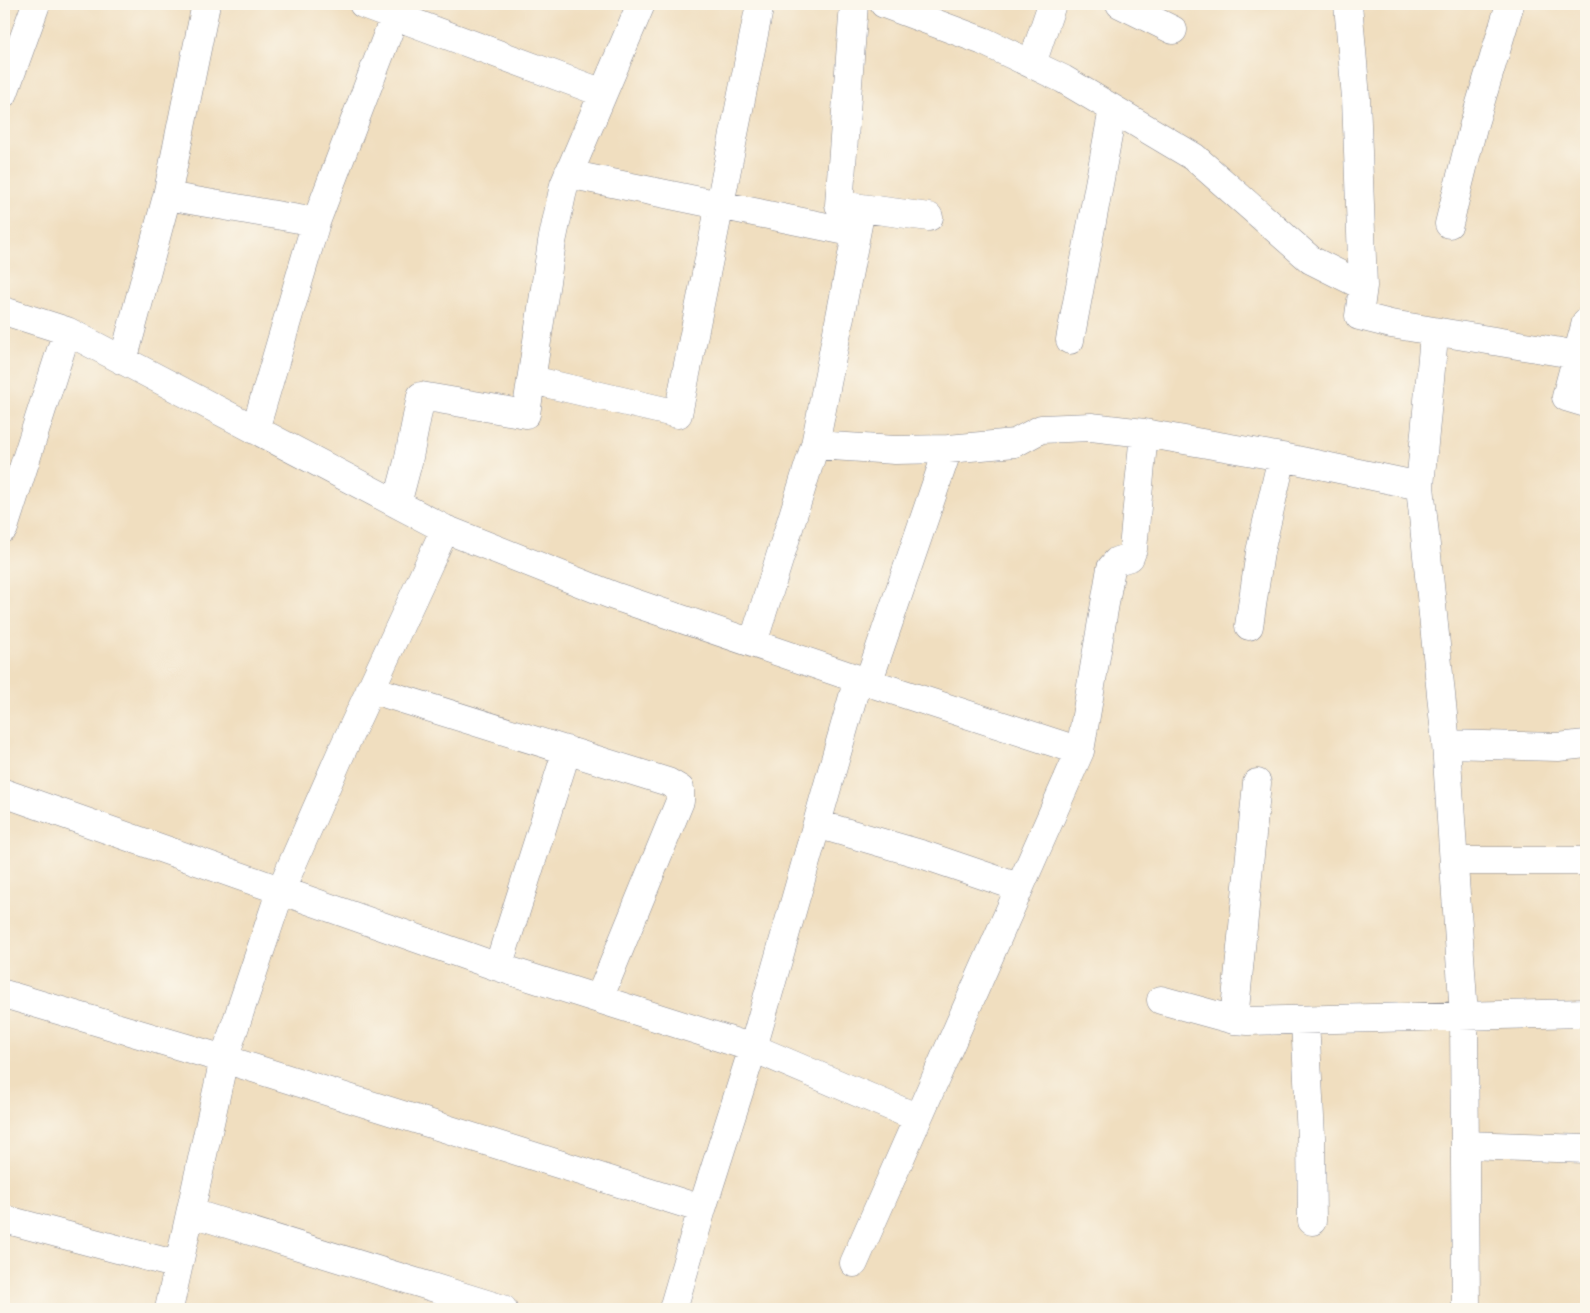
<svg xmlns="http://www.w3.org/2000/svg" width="1590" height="1313" font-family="Sriracha,sans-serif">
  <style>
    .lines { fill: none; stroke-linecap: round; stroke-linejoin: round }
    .minor-casing { stroke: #86868e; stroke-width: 29 }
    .minor { stroke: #fff; stroke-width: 28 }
  </style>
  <rect width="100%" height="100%" fill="#fbf7ec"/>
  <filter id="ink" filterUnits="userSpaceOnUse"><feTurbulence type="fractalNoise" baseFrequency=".02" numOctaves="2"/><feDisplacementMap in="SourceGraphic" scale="10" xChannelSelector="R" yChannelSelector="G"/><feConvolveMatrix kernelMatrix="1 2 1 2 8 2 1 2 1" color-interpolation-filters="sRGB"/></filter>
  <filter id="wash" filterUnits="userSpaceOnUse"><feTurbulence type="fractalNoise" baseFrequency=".0096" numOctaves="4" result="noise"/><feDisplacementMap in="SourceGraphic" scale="20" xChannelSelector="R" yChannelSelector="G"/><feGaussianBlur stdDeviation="1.12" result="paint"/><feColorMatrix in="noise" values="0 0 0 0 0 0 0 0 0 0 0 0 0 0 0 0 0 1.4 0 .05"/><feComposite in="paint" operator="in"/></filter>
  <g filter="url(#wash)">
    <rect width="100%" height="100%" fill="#f0debf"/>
  </g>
  <g filter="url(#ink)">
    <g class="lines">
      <defs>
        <path id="minor" d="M363,4L603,93
          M854,4L839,205L929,217
          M884,4L983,41L1063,79L1194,157L1311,260L1363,286
          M1120,4L1173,30
          M1348,4L1356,98L1363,286L1359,316L1391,324L1579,355
          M1032,64L1052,4
          M4,93L36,4
          M568,174L856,233
          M167,196L316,222
          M1449,224L1473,127L1510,4
          M4,311L67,331L445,529L614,596L858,679L1080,751
          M1586,322L1566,397L1586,403
          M1432,331L1433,347L1420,486L1446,744L1464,1016L1466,1309
          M1070,340L1113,109
          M123,361L167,196L206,4
          M532,380L678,414L760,4
          M255,430L316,222L395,15
          M815,445L895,450L948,449L1015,443L1041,429L1091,427L1144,433L1282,457L1420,486
          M397,504L408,462L421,396L526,414L552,242L564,185L641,4
          M4,528L67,331
          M1249,626L1260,552L1282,457
          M753,643L815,445L861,209
          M868,683L948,449
          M370,689L668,782L680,789V801L599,999
          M1446,744L1558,747L1586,744
          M4,793L498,967L753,1048L918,1118
          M817,824L924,855L1018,887
          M1454,861H1586
          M498,967L567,750
          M4,994L224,1059L702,1209
          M1161,1000L1234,1020L1248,1021L1586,1013
          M1234,1020L1257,783
          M1305,1021L1311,1137L1312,1221
          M1465,1145L1586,1149
          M192,1213L503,1309
          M4,1219L178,1265
          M854,1263L1080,751L1111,568L1117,561L1130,557L1133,549L1144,433
          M169,1309L224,1059L280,892L341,753L445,529
          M673,1309L702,1209L753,1048L858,679"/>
      </defs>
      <use href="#minor" class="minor-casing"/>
      <use href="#minor" class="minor"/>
    </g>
  </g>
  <rect width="1590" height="1313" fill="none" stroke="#fbf7ec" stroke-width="20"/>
</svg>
